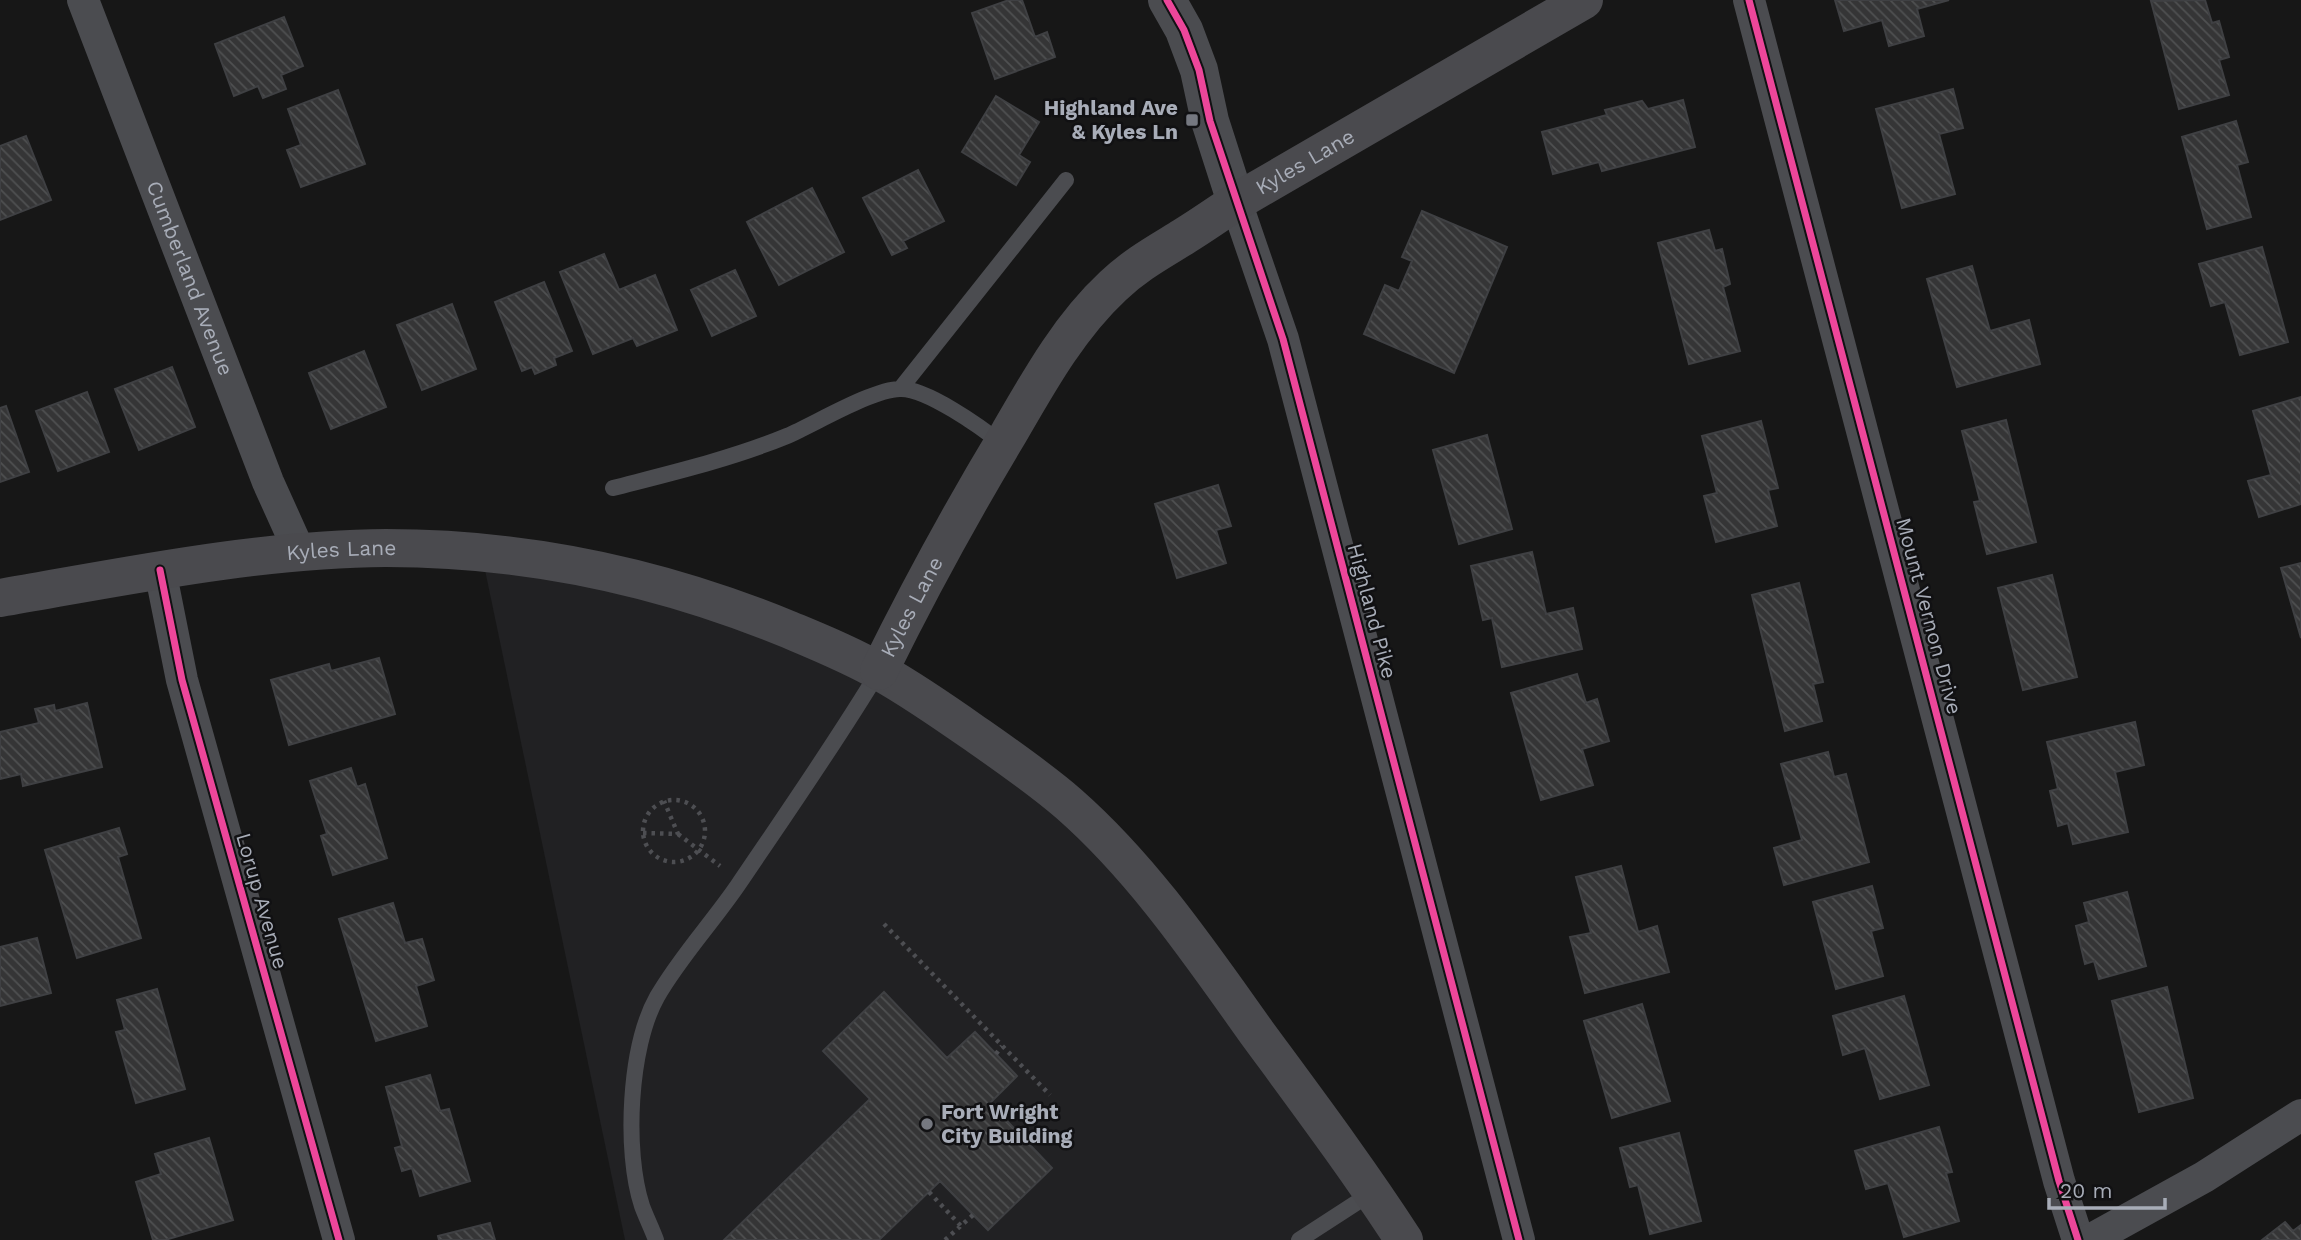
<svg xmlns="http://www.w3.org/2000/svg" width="2301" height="1240" font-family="'Work Sans',sans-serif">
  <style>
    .built { fill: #212123 }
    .building { fill: url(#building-back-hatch); stroke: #3f4043; stroke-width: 2 }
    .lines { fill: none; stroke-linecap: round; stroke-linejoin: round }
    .path { stroke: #4d4e52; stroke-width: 4.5; stroke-dasharray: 3.5 5; stroke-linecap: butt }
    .service { stroke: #4b4c50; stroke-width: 16 }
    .minor { stroke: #4b4c50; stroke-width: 32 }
    .tertiary { stroke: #4b4c50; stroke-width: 38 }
    .secondary { stroke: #4a4a4e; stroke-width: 38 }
    .cycleway-casing { stroke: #111113; stroke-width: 11 }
    .cycleway { stroke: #ed469a; stroke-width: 7 }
    .poi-dot { fill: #757880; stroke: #111113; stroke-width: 2.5 }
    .labels { text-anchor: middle; stroke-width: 5; stroke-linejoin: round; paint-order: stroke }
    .poi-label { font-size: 21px; font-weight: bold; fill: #a8adb8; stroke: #111113; text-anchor: end }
    .street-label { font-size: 21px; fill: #a8adb8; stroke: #111113 }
  </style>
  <defs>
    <pattern id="building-back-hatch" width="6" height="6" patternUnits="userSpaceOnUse" patternTransform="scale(1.75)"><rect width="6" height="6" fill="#353536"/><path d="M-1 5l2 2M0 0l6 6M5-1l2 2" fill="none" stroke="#4f5051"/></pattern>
  </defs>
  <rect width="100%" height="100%" fill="#171717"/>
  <path class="built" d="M481,551L732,606L1071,806L1404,1240H625Z"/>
  <path class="building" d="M1009,0H1022L1035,37L1047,32L1055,57L995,79L972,13Z
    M1835,0H1949L1917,9L1924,36L1889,46L1882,20L1844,31Z
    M2205,0L2212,23L2219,21L2229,57L2219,60L2229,95L2179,109L2151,1Z
    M284,17L303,66L281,75L286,89L263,98L258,86L234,96L215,44Z
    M1953,89L1963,128L1939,134L1955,194L1902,208L1876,109Z
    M338,90L365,164L301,187L287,150L301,145L288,109Z
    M996,96L1039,122L1019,155L1030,162L1016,185L962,152Z
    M1683,100L1695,147L1602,171L1599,162L1553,174L1542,132L1607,115L1605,110L1642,101L1648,109Z
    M2236,121L2248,162L2237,165L2251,217L2207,229L2182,137Z
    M26,136L51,200L0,220V146Z
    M918,170L944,221L903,241L907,248L892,255L863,198Z
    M812,188L844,252L779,285L747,222Z
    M1422,211L1507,247L1454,373L1364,334L1385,285L1399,291L1412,261L1402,257Z
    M1709,230L1715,251L1722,249L1730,284L1723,287L1740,351L1689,364L1658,243Z
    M2262,247L2288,342L2240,355L2225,302L2211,306L2199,264Z
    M604,254L619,290L655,275L677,330L637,346L633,338L593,354L560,272Z
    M1972,266L1990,331L2029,320L2040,364L1957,387L1927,279Z
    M735,270L756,316L712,336L691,290Z
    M544,282L572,351L554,358L556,365L535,374L532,367L522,371L495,302Z
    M452,304L476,369L422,390L397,325Z
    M364,351L386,407L331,429L309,373Z
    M172,367L195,427L139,450L115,389Z
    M87,392L109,452L58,471L36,411Z
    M2301,397V504L2259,517L2248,481L2271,475L2253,411Z
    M6,406L29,472L0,482V408Z
    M2006,420L2036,542L1987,554L1974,502L1980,501L1962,431Z
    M1761,421L1778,488L1768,490L1777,526L1716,542L1704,496L1717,493L1702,436Z
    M1487,435L1512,529L1459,544L1433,450Z
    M1218,485L1231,526L1216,530L1226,563L1177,578L1155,504Z
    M1532,552L1546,614L1573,608L1582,649L1502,667L1492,618L1483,620L1471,566Z
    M2301,563V638L2281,568Z
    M2052,575L2077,677L2023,690L1998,588Z
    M1799,583L1823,682L1813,684L1822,721L1785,731L1752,595Z
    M379,658L395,714L289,745L271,680L329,664L331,671Z
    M1577,674L1586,703L1597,699L1609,741L1582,749L1593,785L1541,800L1511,693Z
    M87,703L102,767L23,786L21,774L0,779V732L39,723L35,709L54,705L55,711Z
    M2135,722L2144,765L2115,772L2128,832L2073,844L2068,823L2058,826L2050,791L2058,789L2047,742Z
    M1828,752L1834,777L1846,774L1869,862L1784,885L1774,848L1802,840L1781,764Z
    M351,768L357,787L365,784L387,858L333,875L321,836L327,834L310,781Z
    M119,828L127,854L118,857L141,938L77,958L45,850Z
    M1621,866L1638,932L1657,926L1669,972L1585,993L1570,937L1591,933L1576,877Z
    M1872,886L1883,928L1871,931L1883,976L1836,989L1813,902Z
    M2127,892L2146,966L2099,979L2094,961L2085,964L2076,926L2089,922L2084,903Z
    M393,903L405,943L422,939L434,980L416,986L427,1026L376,1041L339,919Z
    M37,938L51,993L0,1006V947Z
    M2167,987L2193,1098L2139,1112L2112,1001Z
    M157,989L185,1089L136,1103L116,1032L125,1030L117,1000Z
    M884,992L947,1058L975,1032L1017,1076L990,1103L1052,1168L988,1230L940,1181L879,1240H724L870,1099L823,1051Z
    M1904,996L1929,1085L1880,1099L1865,1048L1843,1055L1833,1016Z
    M1642,1004L1670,1101L1612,1118L1584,1021Z
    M430,1075L440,1111L449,1109L470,1181L420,1196L412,1168L402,1171L395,1148L402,1146L386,1087Z
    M1939,1127L1952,1172L1946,1173L1959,1221L1904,1237L1888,1183L1866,1189L1855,1151Z
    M1679,1133L1701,1221L1650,1234L1638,1185L1630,1187L1620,1148Z
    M209,1138L233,1220L165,1240H153L136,1182L161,1174L155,1154Z
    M2285,1222L2293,1231L2301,1225V1240H2262Z
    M490,1223L495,1240H439L438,1236Z"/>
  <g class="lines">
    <path class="path" d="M643 831a31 31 0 1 1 62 0a31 31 0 1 1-62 0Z
      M643,833L678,834L664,801
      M678,834L720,866
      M884,924L1050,1095
      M996,1054L1002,1046
      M929,1192L961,1226
      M945,1240L973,1215"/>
    <path class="service" d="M901,388L1066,180
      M613,488C671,473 731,459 787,436C815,424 873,389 900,389C926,388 981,427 1002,444
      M656,1240C652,1229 646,1217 642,1206C624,1151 629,1047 657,997C680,957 712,923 738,885C786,814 835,744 879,671
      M1299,1240L1373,1192"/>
    <g class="minor">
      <path id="s1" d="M83,0L268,482L300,553"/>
      <path d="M1749,0L2059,1181L2078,1240"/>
      <path d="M1236,202L1283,339L1519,1240"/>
      <path d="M160,570L182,680L339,1240"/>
      <path d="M2090,1240L2204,1177L2301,1115"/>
    </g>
    <path class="tertiary" d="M1167,0L1184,30L1199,70L1210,121L1236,202"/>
    <g class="secondary">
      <path id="s2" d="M0,598C127,576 257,549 386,548C525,548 662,577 790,630C821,643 853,656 882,673C914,691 944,712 974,733C1007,756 1039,778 1069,804C1143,869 1200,953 1257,1033C1307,1101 1358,1169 1404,1240"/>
      <path id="s3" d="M879,671C919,590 962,511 1009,433C1039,381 1069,327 1113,286C1135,265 1157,253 1183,237C1201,226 1218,214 1236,202L1584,0"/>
    </g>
    <defs>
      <path id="cycleway" d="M1167,0L1184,30L1199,70L1210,121L1283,339L1519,1240
        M1749,0L2059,1181L2078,1240
        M160,570L182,680L339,1240"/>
    </defs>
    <use href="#cycleway" class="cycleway-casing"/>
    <use href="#cycleway" class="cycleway"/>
  </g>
  <g class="poi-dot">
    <rect x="1185" y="113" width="14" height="14" rx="3.5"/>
    <circle cx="927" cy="1124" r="7"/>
  </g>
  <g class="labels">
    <g class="poi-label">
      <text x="1178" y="115">Highland Ave<tspan x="1178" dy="24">&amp; Kyles Ln</tspan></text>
      <text x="941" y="1119" text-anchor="start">Fort Wright<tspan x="941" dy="24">City Building</tspan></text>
    </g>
    <g class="street-label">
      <text dy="7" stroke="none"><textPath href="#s3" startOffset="681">Kyles Lane</textPath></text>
      <text dy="7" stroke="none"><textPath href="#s1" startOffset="298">Cumberland Avenue</textPath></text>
      <text dy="7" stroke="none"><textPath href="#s2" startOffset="345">Kyles Lane</textPath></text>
      <text dy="7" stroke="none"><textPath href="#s3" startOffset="72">Kyles Lane</textPath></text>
      <text transform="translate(1372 611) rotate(75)" y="7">Highland Pike</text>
      <text transform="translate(1929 616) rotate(75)" y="7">Mount Vernon Drive</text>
      <text transform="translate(262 901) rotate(74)" y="7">Lorup Avenue</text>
    </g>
  </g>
  <path d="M2049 1198v10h116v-10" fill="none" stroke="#a8adb8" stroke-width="3.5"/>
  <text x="2060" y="1198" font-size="21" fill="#a8adb8" stroke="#111113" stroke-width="5" paint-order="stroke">20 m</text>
</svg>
